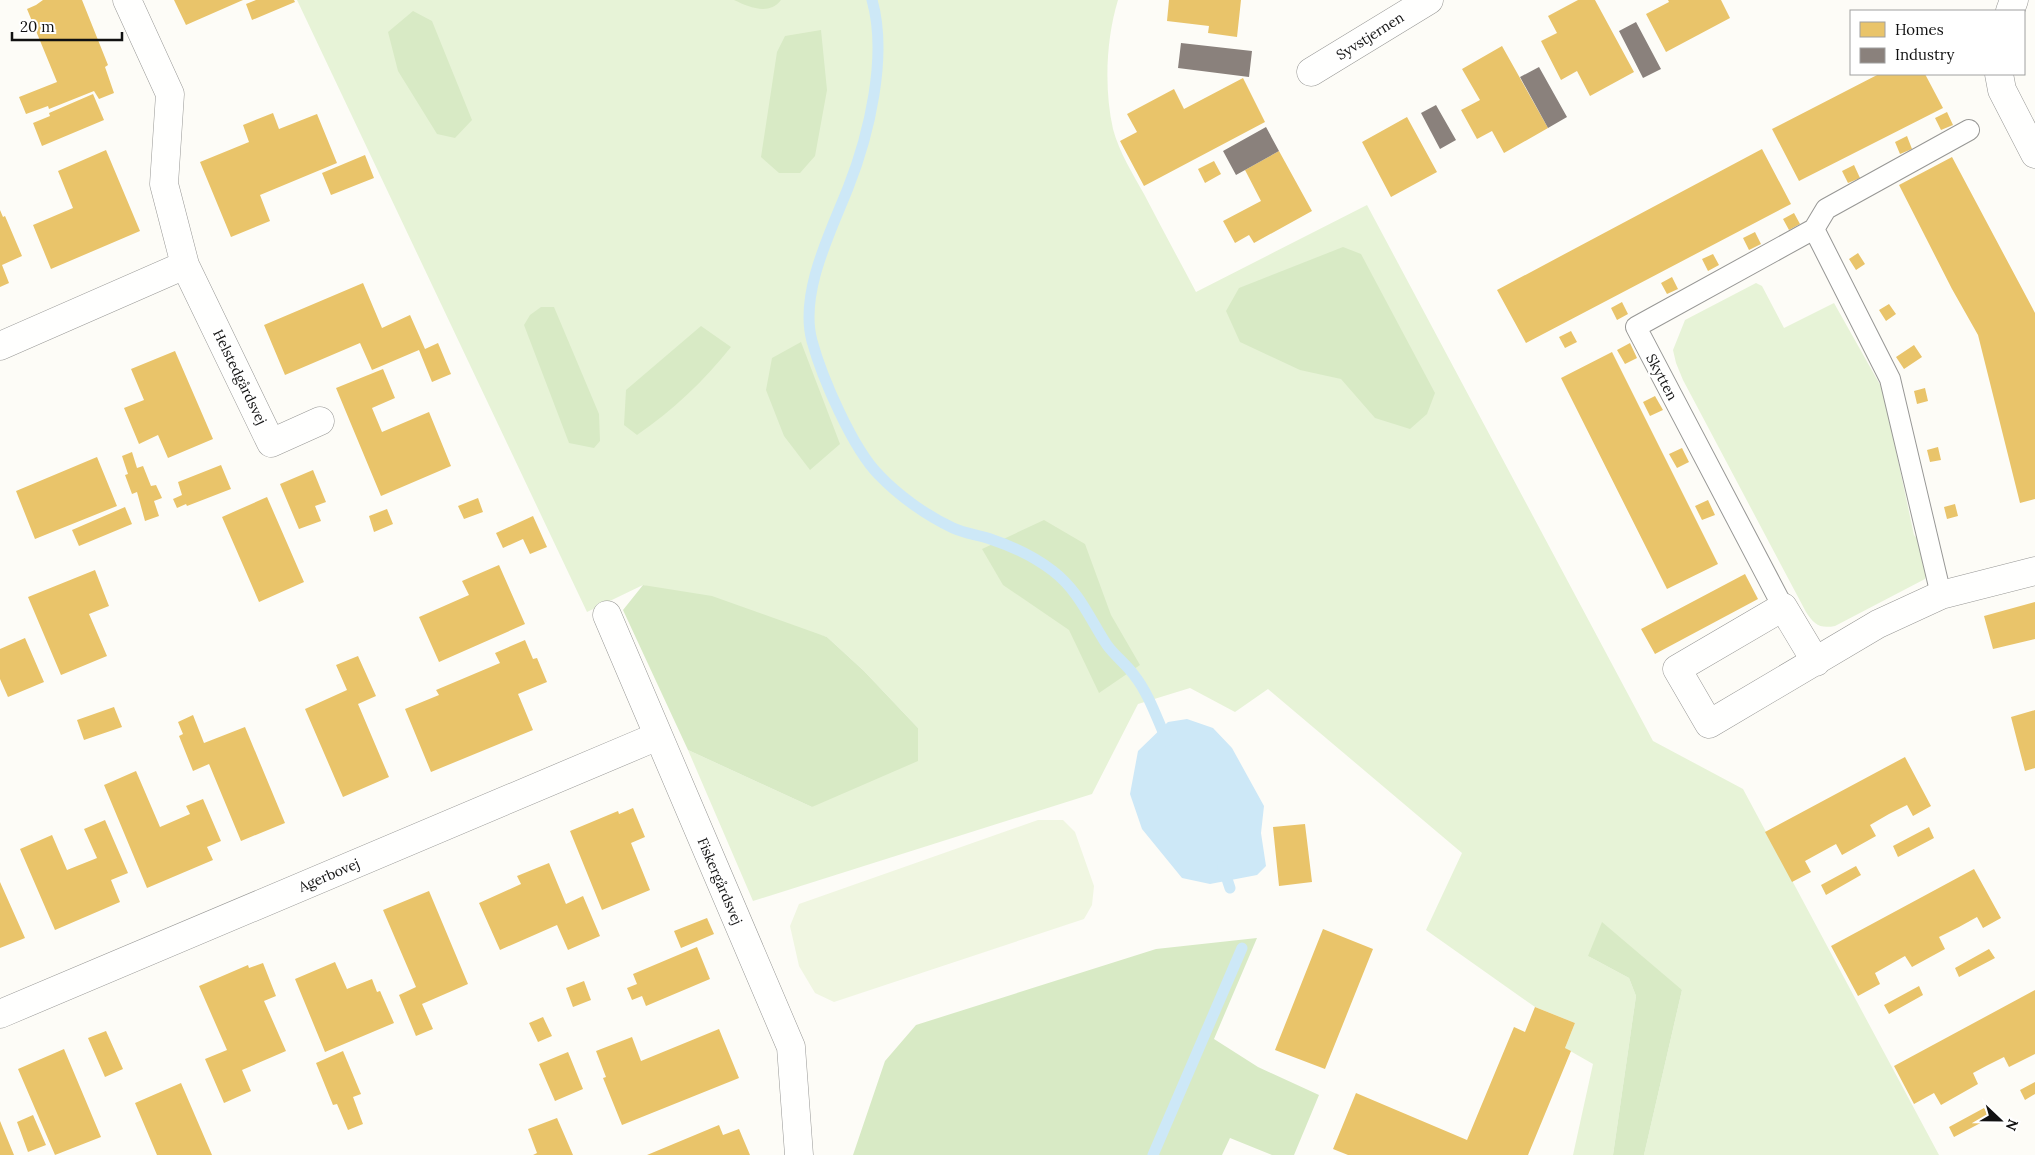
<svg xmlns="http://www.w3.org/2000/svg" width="2035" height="1155" font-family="Lora,serif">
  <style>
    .green { fill: #e7f3d7 }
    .forest { fill: #d8eac5 }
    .pitch { fill: #f0f6e1 }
    .water { fill: #cde8f7 }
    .homes { fill: #e9c46a }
    .industry { fill: #8a817c }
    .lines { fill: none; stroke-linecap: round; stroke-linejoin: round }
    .stream { stroke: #cde8f7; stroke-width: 11 }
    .service-casing { stroke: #979795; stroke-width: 22 }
    .minor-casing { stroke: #979795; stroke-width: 29 }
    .service { stroke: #fffffe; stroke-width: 20 }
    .minor { stroke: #fffffe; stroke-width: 28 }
    .labels { text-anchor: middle; stroke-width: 5; stroke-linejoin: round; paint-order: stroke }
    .street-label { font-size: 14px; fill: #111; stroke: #fff }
  </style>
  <rect width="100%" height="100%" fill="#fdfcf7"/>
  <path class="green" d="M297,0H1118C1106,39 1104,89 1113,129C1119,152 1133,174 1144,194C1161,227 1179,260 1196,292L1367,205L1653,741L1743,789L1939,1155H1644L1682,990L1588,956L1629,978L1636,996L1613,1155H1573L1593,1064L1565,1048L1575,1023L1535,1007L1426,930L1462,853L1268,689L1235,712L1190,688L1138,704L1092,794L753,901L688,750L812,807L918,728L864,671L827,637L643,585L587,612Z
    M1756,283L1762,286L1784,328L1834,303L1883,390L1914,535L1923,545L1927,574L1925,579L1835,626C1819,629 1814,624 1806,612L1683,380L1676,363L1673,350L1685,320Z"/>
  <path class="forest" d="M734,0H781C769,16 749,7 734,0Z
    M413,11L432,21L472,120L455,138L437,134L398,71L388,32Z
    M821,30L827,90L815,156L800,173H779L761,157L777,52L785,36Z
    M1343,247L1361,254L1435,393L1427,414L1410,429L1375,418L1341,379L1300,370L1240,342L1226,311L1239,288Z
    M541,307H554L599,414L600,441L594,448L569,443L524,325L530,315Z
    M701,326L731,347C703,382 673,410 637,435L624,425L626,390Z
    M801,342L840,444L810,470L784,436L766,390L772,358Z
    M1044,520L1085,544L1111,615L1140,665L1099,693L1069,630L1003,585L982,549Z
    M643,585L712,596L827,637L864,671L918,728V761L812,807L688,750L623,610Z
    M1602,922L1682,990L1644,1155H1613L1636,996L1629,978L1588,956Z
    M1257,938L1214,1039L1258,1067L1319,1095L1294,1155H1272L1230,1138L1222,1155H853L885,1061L916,1025L1156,949Z"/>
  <path class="pitch" d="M1038,820H1063L1075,832L1094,886L1092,905L1084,919L834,1002L815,993L799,966L790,926L799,904Z"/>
  <path class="water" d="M1187,719L1213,728L1232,748L1264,806L1261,833L1266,866L1257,875L1210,884L1182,878L1142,829L1130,794L1138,751L1168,722Z"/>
  <path class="homes" d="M43,0H82L108,65L105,67L114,93L99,99L94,91L49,109L48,106L26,114L19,97L57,82L27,9L36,5Z
    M174,0H243L186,25Z
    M256,0H294L295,2L252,20L246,4Z
    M1169,0H1241L1237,37L1208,33L1209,26L1167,21Z
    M1578,0H1595L1634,72L1590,96L1577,71L1561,80L1541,41L1557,33L1548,16Z
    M1668,0H1721L1730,18L1666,52L1646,14L1669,2Z
    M1502,46L1548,128L1504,153L1492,131L1477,139L1461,110L1480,100L1462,69Z
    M1879,74H1925L1943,108L1799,181L1772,129Z
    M1243,78L1265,122L1144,186L1120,141L1137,132L1127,114L1174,89L1184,109Z
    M93,94L104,120L42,146L33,123L50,116L49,113Z
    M1947,112L1953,125L1941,130L1935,118Z
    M273,113L279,129L317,114L337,163L260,195L270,221L231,237L200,162L249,142L243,125Z
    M1407,117L1437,172L1391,197L1362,142Z
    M1907,136L1912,149L1900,154L1895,142Z
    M1762,149L1791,204L1526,343L1497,290Z
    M106,150L140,231L51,269L33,225L73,208L58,171Z
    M1279,151L1312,211L1254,243L1249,235L1235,243L1223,221L1261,201L1245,170Z
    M365,155L374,178L331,195L322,173Z
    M1952,157L2035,313V499L2020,503L1978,335L1952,289L1899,185Z
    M1214,161L1221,174L1205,183L1198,169Z
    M1854,165L1860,178L1848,183L1842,171Z
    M0,210L3,217L5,216L22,256L2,265L9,283L0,287Z
    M1794,213L1800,224L1789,230L1783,219Z
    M1755,232L1761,244L1749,250L1743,238Z
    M1858,253L1865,264L1856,270L1849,259Z
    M1713,254L1719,265L1708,271L1702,259Z
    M1672,277L1678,289L1667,294L1661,283Z
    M363,283L382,328L410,315L425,349L438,343L451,374L432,382L419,350L372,370L360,343L285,375L264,325Z
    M1622,302L1628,314L1617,320L1611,308Z
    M1889,304L1896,314L1886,321L1879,310Z
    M1571,331L1577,342L1565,348L1559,337Z
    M1630,343L1637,358L1625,364L1617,350Z
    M1914,345L1922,357L1904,369L1896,357Z
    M175,351L213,439L168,458L158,435L139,444L124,408L144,400L131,369Z
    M1612,352L1718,564L1667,589L1561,378Z
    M383,369L395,398L372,408L382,432L429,412L451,466L381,496L336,388Z
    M1925,388L1928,401L1917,404L1914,391Z
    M1655,396L1663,410L1650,416L1643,402Z
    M1938,447L1941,460L1930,462L1927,450Z
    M1682,448L1689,462L1677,468L1669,454Z
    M132,452L137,468L143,466L151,486L156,485L162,498L154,501L159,516L145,521L137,492L132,494L125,475L128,474L122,456Z
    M97,457L117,506L35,539L16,491Z
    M221,465L231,489L187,506L186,504L177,508L173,499L182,495L178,482Z
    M313,470L326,502L315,506L321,521L299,529L280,484Z
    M267,497L304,582L259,602L222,517Z
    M478,498L483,512L464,519L458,506Z
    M1708,500L1715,515L1702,520L1695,506Z
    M1955,504L1958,516L1947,519L1944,507Z
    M125,507L132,524L79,546L72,530Z
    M387,509L393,524L374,532L369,516Z
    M533,516L547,547L530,554L523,539L503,548L496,533Z
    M499,565L525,624L439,662L419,617L469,595L462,581Z
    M95,570L109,606L89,614L107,656L61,675L28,597Z
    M1745,574L1758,599L1655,654L1641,629Z
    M2035,602V639L1993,649L1984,616Z
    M25,638L44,682L8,697L0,679V649Z
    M525,640L533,659L537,658L547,682L518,694L533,730L431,772L405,709L439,695L436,690L500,663L495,653Z
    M358,656L376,696L358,704L389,777L343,797L305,709L347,690L336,665Z
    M114,707L122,727L84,740L77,720Z
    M2035,710V768L2025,771L2011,717Z
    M193,715L204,743L245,727L285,823L241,841L209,764L193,771L179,736L183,734L178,722Z
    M1905,757L1931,806L1913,816L1907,805L1889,814L1870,825L1876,836L1842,855L1836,844L1805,861L1811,872L1792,882L1765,832Z
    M136,771L160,827L190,814L186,806L203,799L221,841L207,847L213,860L147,888L104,785Z
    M633,808L645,837L631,843L650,890L602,910L570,831L618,811L619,814Z
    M105,820L128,873L111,880L120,902L55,930L20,849L52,835L67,870L97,858L84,829Z
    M1305,824L1312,882L1279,886L1273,827Z
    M1929,827L1934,838L1898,857L1893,846Z
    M549,863L566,904L583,896L600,936L568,950L557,925L500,950L479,903L521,884L517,876Z
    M1856,866L1861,875L1826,895L1821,885Z
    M1974,869L2001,918L1983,928L1977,917L1959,927L1939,937L1945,949L1912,967L1905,956L1875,973L1880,984L1858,996L1831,946Z
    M0,882L25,938L0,948Z
    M429,891L468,984L422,1004L433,1029L416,1036L399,995L416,987L383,910Z
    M707,918L714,934L681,948L674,931Z
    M1323,929L1373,949L1325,1069L1275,1050Z
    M697,947L710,979L646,1006L642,996L632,1000L627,988L637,984L633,974Z
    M1989,949L1995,958L1959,977L1955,968Z
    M335,962L347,989L372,979L377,992L380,991L394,1023L325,1052L295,979Z
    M263,963L276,996L264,1001L286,1051L242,1070L251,1091L224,1103L205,1059L227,1050L199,986L248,965L249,968Z
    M584,981L591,1000L573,1007L566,988Z
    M1919,986L1923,995L1889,1014L1884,1005Z
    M2035,990V1054L2009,1067L2004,1057L1988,1065L1973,1073L1978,1084L1941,1105L1934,1093L1914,1104L1894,1066Z
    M1535,1007L1575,1023L1565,1048L1571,1051L1528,1155H1348L1333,1149L1356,1093L1467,1140L1514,1027L1525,1032Z
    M543,1017L552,1036L538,1042L529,1023Z
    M719,1029L739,1078L622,1125L603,1078L606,1077L596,1051L632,1037L641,1061Z
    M106,1031L123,1069L105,1077L88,1038Z
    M64,1049L101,1137L55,1155L18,1069Z
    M343,1051L361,1094L353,1097L363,1124L348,1130L337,1104L333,1105L316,1063Z
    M568,1052L583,1089L555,1101L539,1064Z
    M2035,1082V1094L2025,1100L2020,1090Z
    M181,1083L212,1155H157L135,1103Z
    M1984,1108L1990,1118L1954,1137L1949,1127Z
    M33,1115L46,1145L28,1152L17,1122Z
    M557,1118L573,1155H533L537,1153L528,1129Z
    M0,1121L14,1155H0Z
    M719,1125L723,1135L739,1129L750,1155H647Z"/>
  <path class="industry" d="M1636,22L1661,69L1643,78L1619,31Z
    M1181,43L1252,51L1249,77L1178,68Z
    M1539,67L1567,117L1548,128L1520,77Z
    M1436,105L1456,140L1440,149L1421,113Z
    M1266,127L1279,151L1236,175L1223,151Z"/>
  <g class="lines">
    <path class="stream" d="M872,0C888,56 869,135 848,188C831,231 799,293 812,341C822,378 853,449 879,475C899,496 927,516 953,528C966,534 980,535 993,540C1014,547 1036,558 1053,571C1079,591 1090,619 1107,645C1115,656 1126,664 1134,675C1149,694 1157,719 1167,741
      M1223,867L1230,888
      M1153,1155L1242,948"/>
    <defs>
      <path id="service" d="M1814,229L1826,209L1969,130
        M1783,607L1636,327L1814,229L1890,379L1941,595"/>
      <path id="minor" d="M127,0L170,94L164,184L185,265L271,443L320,421
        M2010,11L2014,0
        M1311,72L1429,0
        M1999,74L2002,90L2035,154
        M0,346L185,265
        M607,615L791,1047L799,1155
        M1816,662L1783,607L1677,669L1709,724L1878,624L1941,595L2035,571
        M0,1014L658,736"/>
    </defs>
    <use href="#service" class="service-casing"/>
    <use href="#minor" class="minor-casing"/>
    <use href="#service" class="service"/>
    <use href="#minor" class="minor"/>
  </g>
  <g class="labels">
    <g class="street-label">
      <text transform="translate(1370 36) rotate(-32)" y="5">Syvstjernen</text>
      <text transform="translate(240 377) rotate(64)" y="5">Helstedgårdsvej</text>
      <text transform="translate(1662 377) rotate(62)" y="5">Skytten</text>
      <text transform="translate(329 875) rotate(-23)" y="5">Agerbovej</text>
      <text transform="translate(720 881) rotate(67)" y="5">Fiskergårdsvej</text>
    </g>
  </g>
  <rect x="1850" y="10" width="175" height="65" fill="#ffffff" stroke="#a0a0a0"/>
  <rect x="1860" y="22" width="25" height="15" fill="#e9c46a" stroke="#a0a0a0"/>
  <text x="1895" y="35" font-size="15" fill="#111111">Homes</text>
  <rect x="1860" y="48" width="25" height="15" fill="#8a817c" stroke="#a0a0a0"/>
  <text x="1895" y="60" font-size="15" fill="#111111">Industry</text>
  <g transform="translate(2000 1120) rotate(112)" stroke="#ffffff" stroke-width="4" paint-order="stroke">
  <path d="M0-4L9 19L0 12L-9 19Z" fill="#111111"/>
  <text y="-8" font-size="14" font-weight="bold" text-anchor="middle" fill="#111111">N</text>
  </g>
  <path d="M12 32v8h110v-8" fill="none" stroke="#111111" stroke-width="2.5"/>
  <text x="20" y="32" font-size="15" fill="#111111" stroke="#ffffff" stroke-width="4" paint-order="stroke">20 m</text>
</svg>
